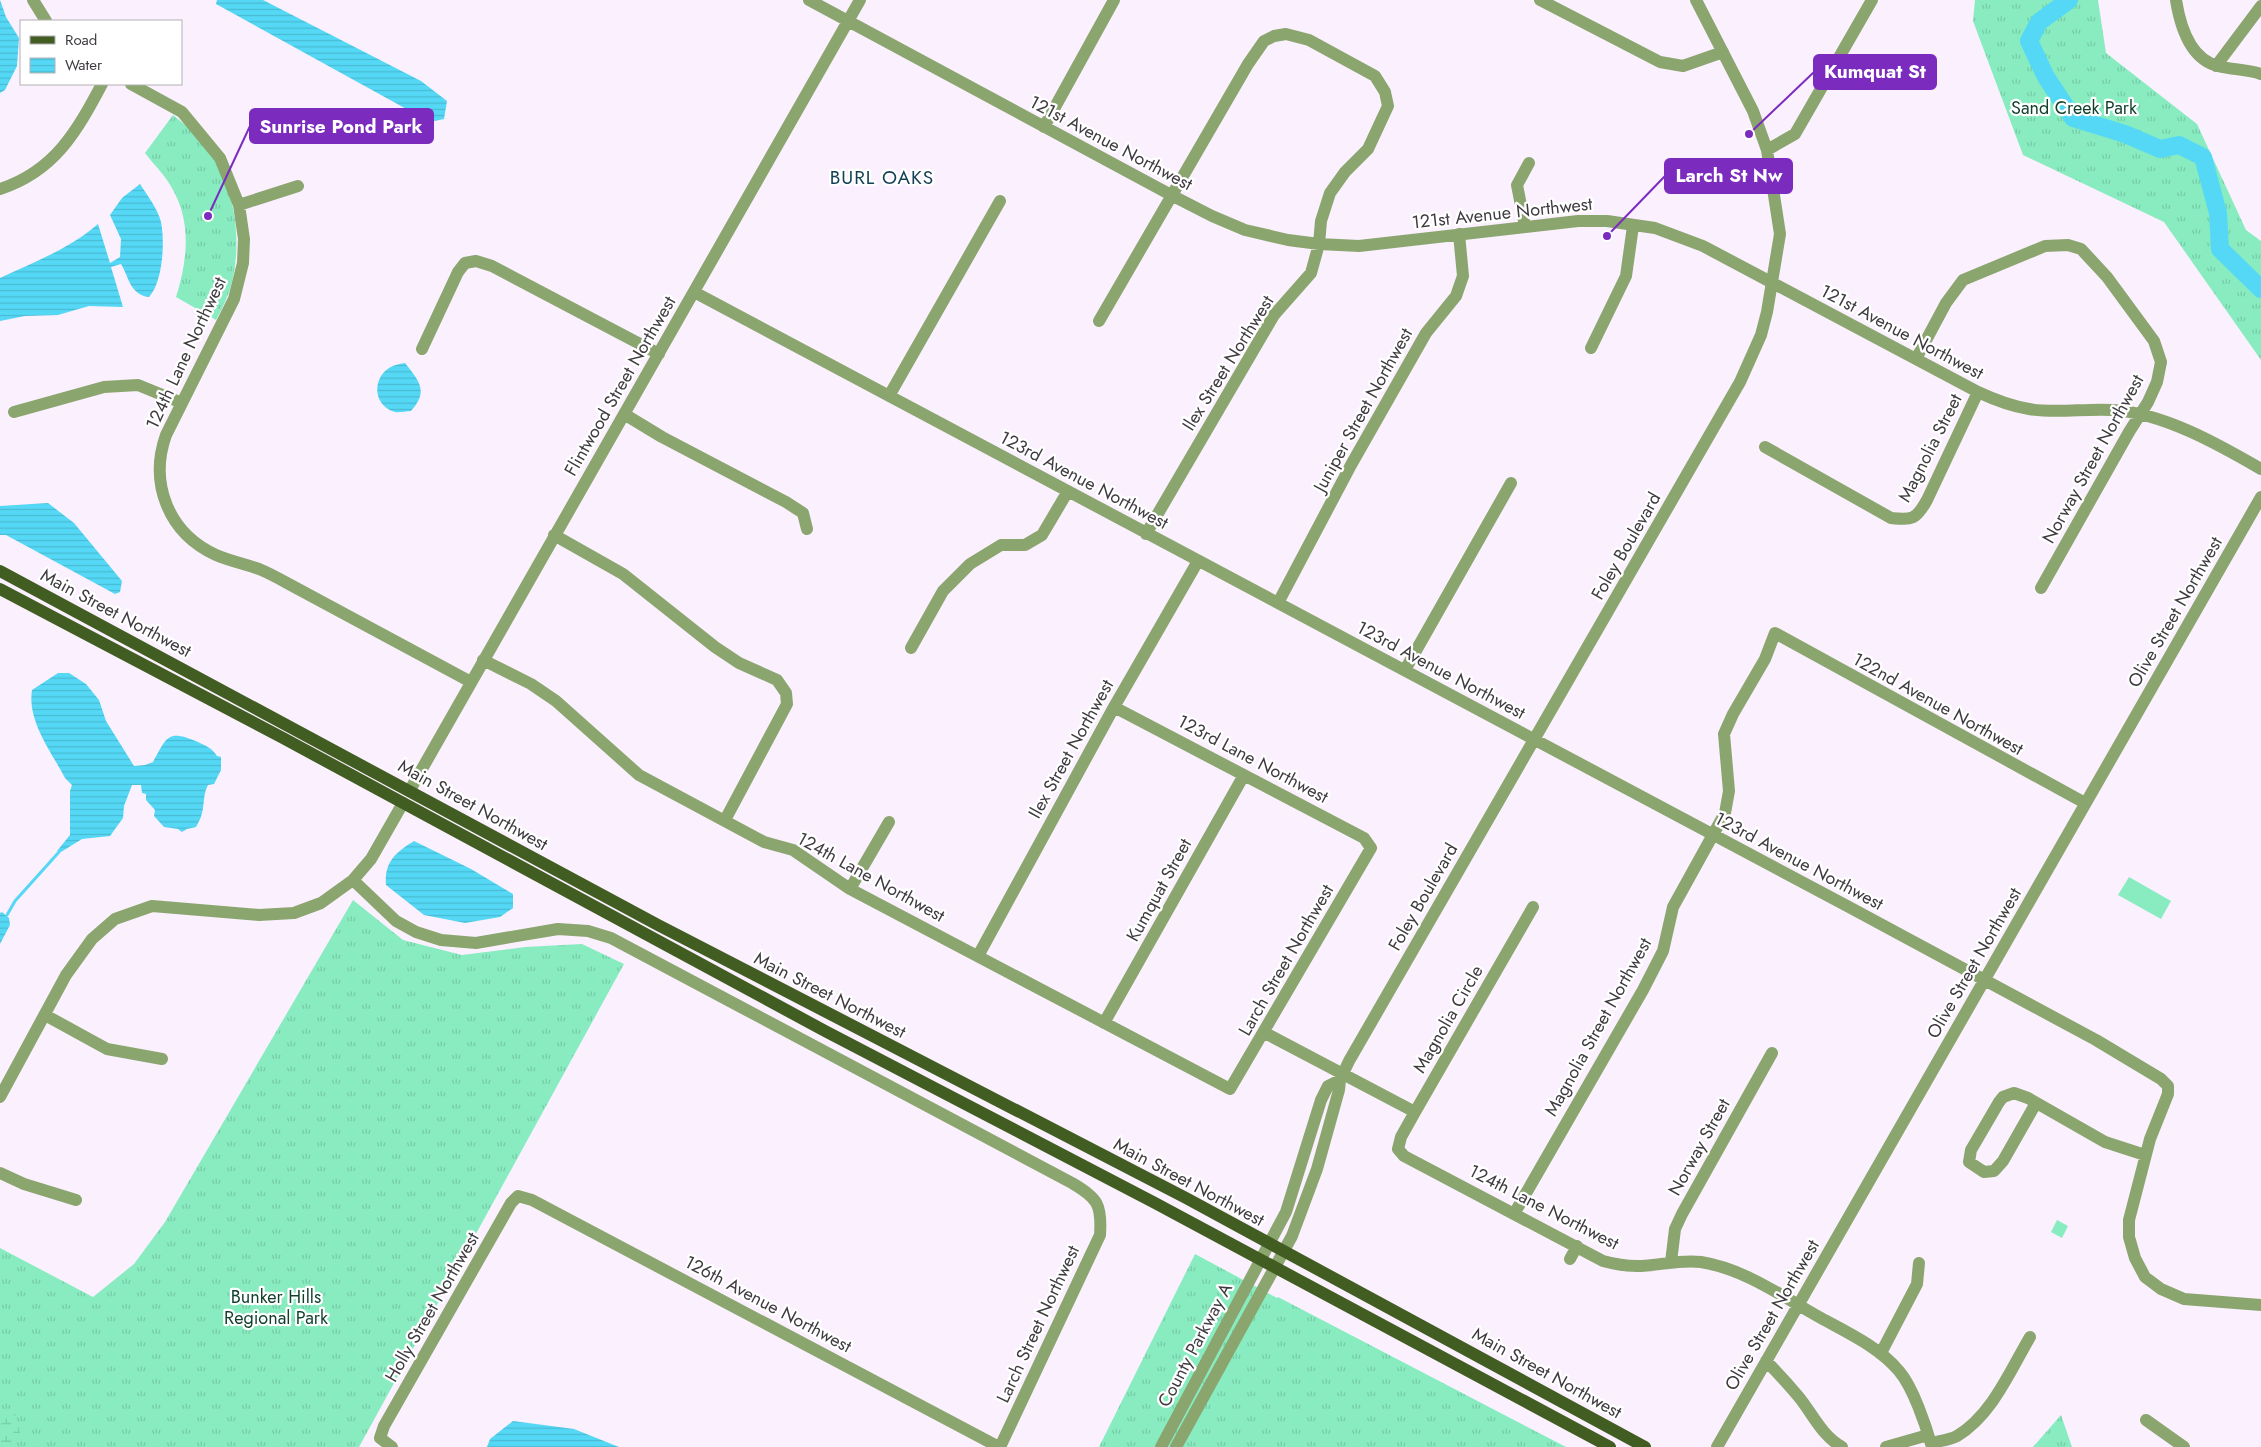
<svg xmlns="http://www.w3.org/2000/svg" width="2261" height="1447" font-family="Jost,sans-serif">
  <style>
    .grass { fill: url(#grass-tufts) }
    .wetland { fill: url(#wetland-marsh) }
    .pitch { fill: #88ecc0 }
    .water { fill: url(#water-rules) }
    .lines { fill: none; stroke-linecap: round; stroke-linejoin: round }
    .stream { stroke: #54d8f5; stroke-width: 3 }
    .river { stroke: #54d8f5; stroke-width: 18 }
    .minor { stroke: #8ba56f; stroke-width: 12 }
    .major { stroke: #425d21; stroke-width: 12 }
    .labels { text-anchor: middle; stroke-width: 4.5; stroke-linejoin: round; paint-order: stroke }
    .park-label { font-size: 18px; fill: #103f2d; stroke: #fff }
    .street-label { font-size: 18px; fill: #3f3b41; stroke: #fff }
    .neighbourhood-label { font-size: 19px; letter-spacing: 1px; fill: #154156; stroke: #fff }
    .leader { fill: none; stroke: #7b2cbf; stroke-width: 2 }
    .callout-dot { fill: #7b2cbf; stroke: #fff; stroke-width: 2 }
    .callout { fill: #7b2cbf; stroke: #7b2cbf; stroke-width: 2 }
    .callout-label { font-size: 19px; text-anchor: middle; font-weight: bold; fill: #fff }
  </style>
  <defs>
    <pattern id="grass-tufts" width="24" height="20" patternUnits="userSpaceOnUse" patternTransform="scale(1.25)"><rect width="24" height="20" fill="#88ecc0"/><path d="M3 7l-1-3M5 7V3M7 7l1-3M15 17l-1-3M17 17v-4M19 17l1-3" fill="none" stroke="#76cba6"/></pattern>
    <pattern id="wetland-marsh" width="20" height="14" patternUnits="userSpaceOnUse" patternTransform="scale(1.25)"><rect width="20" height="14" fill="#88ecc0"/><path d="M1 5h8M5 5V1M11 12h8M15 12V8" fill="none" stroke="#76cba6"/></pattern>
    <pattern id="water-rules" width="6" height="5" patternUnits="userSpaceOnUse" patternTransform="scale(1.25)"><rect width="6" height="5" fill="#54d8f5"/><path d="M0 2.5h6" fill="none" stroke="#4abad3"/></pattern>
  </defs>
  <rect width="100%" height="100%" fill="#fbf0fe"/>
  <path class="grass" d="M1975,0H2098L2106,53L2197,124L2246,230L2261,241V360L2164,222L2023,155L1973,21Z
    M173,115C180,121 187,126 194,132C232,170 244,231 232,282C229,295 222,309 216,320L176,297C187,262 192,224 173,190C166,176 154,165 145,153Z
    M353,900L403,940L462,955L525,947L582,944L624,964L359,1447H0V1248L93,1297L134,1264L165,1222Z
    M2057,1220L2068,1226L2062,1238L2051,1232Z
    M1195,1254L1277,1298L1278,1297L1566,1447H1099Z
    M2061,1415L2072,1447H2033Z"/>
  <path class="wetland" d="M15,1413L20,1432L9,1447H0V1416Z"/>
  <path class="pitch" d="M2129,877L2171,901L2161,919L2118,895Z"/>
  <path class="water" d="M0,0L6,17L19,38L17,66L5,90L0,93Z
    M217,0H263L421,81L447,101L444,119L430,122L216,4Z
    M140,184C147,195 158,209 161,222C165,241 163,282 149,297C130,295 129,277 121,264L111,267L123,307L89,306L58,315L25,316L0,321V278C34,262 69,249 98,224L110,263L120,257L121,239L110,215L122,198Z
    M405,363C419,381 429,391 411,411C406,411 399,413 395,412C373,406 372,379 389,368C394,365 399,364 405,363Z
    M48,503L74,523L122,581L120,592L115,594L6,535H0V506Z
    M58,673H69L86,684L99,700L106,721L134,766L145,765L153,762C167,737 167,729 198,742C206,746 212,748 217,756L221,757V770L214,784L208,785C201,798 207,810 196,827L187,829L182,832L178,829L164,827L154,816L155,810L146,800V794L142,793L141,785H132L124,806L123,818L110,836L82,839L61,852L57,851L70,835V791L72,785L65,778C51,751 27,721 32,690Z
    M414,841L471,869L513,894V908L500,917L465,923L424,915L386,885C384,862 396,852 414,841Z
    M2,912L9,918L10,925L0,944V913Z
    M513,1421L574,1429L619,1447H487L490,1439Z"/>
  <g class="lines">
    <path class="stream" d="M7,915L15,901L59,852"/>
    <path class="river" d="M2069,0L2039,22L2029,41L2046,77L2073,118L2125,134L2160,149L2179,145L2203,157L2218,213L2220,249L2261,289"/>
    <path class="minor" d="M33,0L46,21
      M809,0L1173,196L1212,216L1245,230L1288,240L1319,244L1359,246L1578,221H1607L1655,228L1703,246L1978,392C1995,400 2011,406 2029,409C2056,414 2085,408 2113,410C2163,413 2218,444 2261,469
      M1540,0L1660,62L1683,66L1723,52
      M2176,0C2180,25 2190,59 2218,66C2233,70 2247,69 2261,74
      M2216,66L2261,6
      M131,84L182,112L220,158L239,205L244,239L243,263L234,299L166,435C149,483 168,533 216,555C230,561 245,564 259,569C269,573 278,578 287,583L471,682
      M1044,127L1114,0
      M1767,150L1795,134L1872,0
      M0,189C55,171 77,131 102,84
      M239,205L298,186
      M1525,226L1517,185L1529,163
      M694,292L1849,907L2096,1040L2161,1079L2168,1086V1094L2150,1139L2129,1220V1237L2135,1258L2145,1277L2161,1289L2184,1299L2261,1305
      M1099,321L1248,64L1264,41L1274,36L1286,34L1309,40L1375,76L1385,92L1388,106L1368,149L1345,172L1330,193L1321,221L1319,244L1311,273L1274,315L1146,534
      M1591,348L1626,276L1633,226
      M422,349L458,272L465,263L476,261L492,266L659,354
      M1916,359L1946,303L1963,280L2045,246L2068,245L2081,249L2107,277L2154,341L2161,362L2157,382L2148,402L2129,432L2041,588
      M889,396L1000,201
      M14,412L104,387L138,385L182,403
      M624,414L662,437L786,502L803,513L807,529
      M1765,447L1891,518C1912,520 1916,520 1927,500L1978,392
      M554,535L623,574L715,647L739,663L777,680L786,693L787,704L725,820
      M1278,603L1351,465L1426,333L1456,296L1463,276L1459,234
      M911,648L943,591L970,564L1001,545H1025L1042,535L1068,491
      M483,660L531,684L556,701L639,775L764,842L793,850L850,889L1230,1089L1371,848L1364,838L1114,707
      M1405,670L1511,483
      M410,790L860,0
      M353,880L396,921L416,932L441,940L476,943L558,929L588,931L611,938L1072,1183C1098,1198 1102,1205 1100,1235L1000,1447
      M850,889L889,822
      M1533,907L1415,1112L1401,1137L1398,1149L1404,1156L1603,1261C1614,1264 1626,1266 1637,1266C1659,1266 1679,1259 1701,1262C1745,1269 1783,1297 1821,1318C1848,1333 1879,1347 1899,1371C1913,1387 1926,1426 1932,1447
      M978,956L1114,707L1198,561
      M45,1015L107,1049L162,1059
      M1104,1023L1244,775
      M1265,1033L1415,1112
      M0,1097L66,975L92,939L115,919L152,906L259,915L294,913L321,903L353,880L371,859L403,803
      M2036,1103L2003,1161L1994,1171L1984,1172L1969,1162L1971,1150L1999,1102L2003,1097L2014,1093L2028,1098L2105,1142L2145,1155
      M0,1173L24,1184L76,1200
      M1514,1214L1643,990L1663,951L1673,907L1725,813L1729,791L1724,734L1733,714L1765,659L1775,633L2085,803
      M1570,1259L1577,1246
      M1671,1262L1675,1229L1682,1214L1772,1053
      M1881,1353L1917,1284L1919,1263
      M1766,1361C1777,1372 1788,1384 1798,1396C1813,1414 1821,1435 1842,1447
      M2146,1420L2184,1447
      M1931,1443C1939,1441 1950,1440 1957,1436C1992,1415 2010,1371 2030,1337
      M392,1447L380,1438L384,1426L511,1203L518,1196L532,1200L999,1447
      M1161,1447L1286,1212L1321,1100L1328,1086L1340,1080
      M1176,1447L1292,1236L1317,1169L1339,1090L1340,1080L1349,1061L1740,382L1761,335L1767,312L1780,234L1767,150L1753,111L1696,0
      M1717,1447L2261,497
      M1886,1447L1928,1435"/>
    <path class="major" d="M0,571L658,925L1186,1198L1645,1447
      M0,589L283,738L825,1031L1155,1203L1610,1447"/>
  </g>
  <g class="labels">
    <g class="park-label">
      <text x="2074" y="114">Sand Creek Park</text>
      <text x="276" y="1303">Bunker Hills<tspan x="276" dy="21">Regional Park</tspan></text>
    </g>
    <g class="street-label">
      <text transform="translate(1111 143) rotate(28)" y="6">121st Avenue Northwest</text>
      <text transform="translate(1502 213) rotate(-6)" y="6">121st Avenue Northwest</text>
      <text transform="translate(1902 332) rotate(28)" y="6">121st Avenue Northwest</text>
      <text transform="translate(186 353) rotate(-65)" y="6">124th Lane Northwest</text>
      <text transform="translate(1228 363) rotate(-58)" y="6">Ilex Street Northwest</text>
      <text transform="translate(620 386) rotate(-60)" y="6">Flintwood Street Northwest</text>
      <text transform="translate(1363 410) rotate(-61)" y="6">Juniper Street Northwest</text>
      <text transform="translate(1930 448) rotate(-63)" y="6">Magnolia Street</text>
      <text transform="translate(2093 459) rotate(-61)" y="6">Norway Street Northwest</text>
      <text transform="translate(1084 480) rotate(28)" y="6">123rd Avenue Northwest</text>
      <text transform="translate(1626 546) rotate(-60)" y="6">Foley Boulevard</text>
      <text transform="translate(2175 612) rotate(-60)" y="6">Olive Street Northwest</text>
      <text transform="translate(116 613) rotate(28)" y="6">Main Street Northwest</text>
      <text transform="translate(1441 670) rotate(28)" y="6">123rd Avenue Northwest</text>
      <text transform="translate(1938 704) rotate(29)" y="6">122nd Avenue Northwest</text>
      <text transform="translate(1071 749) rotate(-61)" y="6">Ilex Street Northwest</text>
      <text transform="translate(1253 759) rotate(28)" y="6">123rd Lane Northwest</text>
      <text transform="translate(473 805) rotate(29)" y="6">Main Street Northwest</text>
      <text transform="translate(1799 861) rotate(28)" y="6">123rd Avenue Northwest</text>
      <text transform="translate(871 877) rotate(29)" y="6">124th Lane Northwest</text>
      <text transform="translate(1159 890) rotate(-61)" y="6">Kumquat Street</text>
      <text transform="translate(1423 897) rotate(-60)" y="6">Foley Boulevard</text>
      <text transform="translate(1286 960) rotate(-60)" y="6">Larch Street Northwest</text>
      <text transform="translate(1974 963) rotate(-60)" y="6">Olive Street Northwest</text>
      <text transform="translate(830 995) rotate(27)" y="6">Main Street Northwest</text>
      <text transform="translate(1448 1019) rotate(-60)" y="6">Magnolia Circle</text>
      <text transform="translate(1598 1027) rotate(-61)" y="6">Magnolia Street Northwest</text>
      <text transform="translate(1699 1147) rotate(-61)" y="6">Norway Street</text>
      <text transform="translate(1189 1182) rotate(28)" y="6">Main Street Northwest</text>
      <text transform="translate(1544 1207) rotate(27)" y="6">124th Lane Northwest</text>
      <text transform="translate(768 1304) rotate(28)" y="6">126th Avenue Northwest</text>
      <text transform="translate(432 1307) rotate(-60)" y="6">Holly Street Northwest</text>
      <text transform="translate(1772 1315) rotate(-60)" y="6">Olive Street Northwest</text>
      <text transform="translate(1038 1324) rotate(-65)" y="6">Larch Street Northwest</text>
      <text transform="translate(1195 1345) rotate(-62)" y="6">County Parkway A</text>
      <text transform="translate(1547 1373) rotate(29)" y="6">Main Street Northwest</text>
    </g>
    <g class="neighbourhood-label">
      <text x="882" y="184">BURL OAKS</text>
    </g>
  </g>
  <path class="leader" d="M1749 134L1814 72M208 216L250 126M1607 236L1665 176"/>
  <g class="callout-dot">
    <circle cx="1749" cy="134" r="5"/>
    <circle cx="208" cy="216" r="5"/>
    <circle cx="1607" cy="236" r="5"/>
  </g>
  <g class="callout">
    <rect x="1814" y="55" width="122" height="34" rx="5"/>
    <rect x="250" y="109" width="183" height="34" rx="5"/>
    <rect x="1665" y="159" width="127" height="34" rx="5"/>
  </g>
  <g class="callout-label">
    <text x="1875" y="78">Kumquat St</text>
    <text x="341" y="133">Sunrise Pond Park</text>
    <text x="1729" y="182">Larch St Nw</text>
  </g>
  <rect x="20" y="20" width="162" height="65" fill="#ffffff" stroke="#b2b1b3"/>
  <rect x="30" y="36" width="25" height="8" fill="#425d21" stroke="#b2b1b3"/>
  <text x="65" y="45" font-size="15" fill="#3f3b41">Road</text>
  <rect x="30" y="58" width="25" height="15" fill="url(#water-rules)" stroke="#b2b1b3"/>
  <text x="65" y="70" font-size="15" fill="#3f3b41">Water</text>
</svg>
